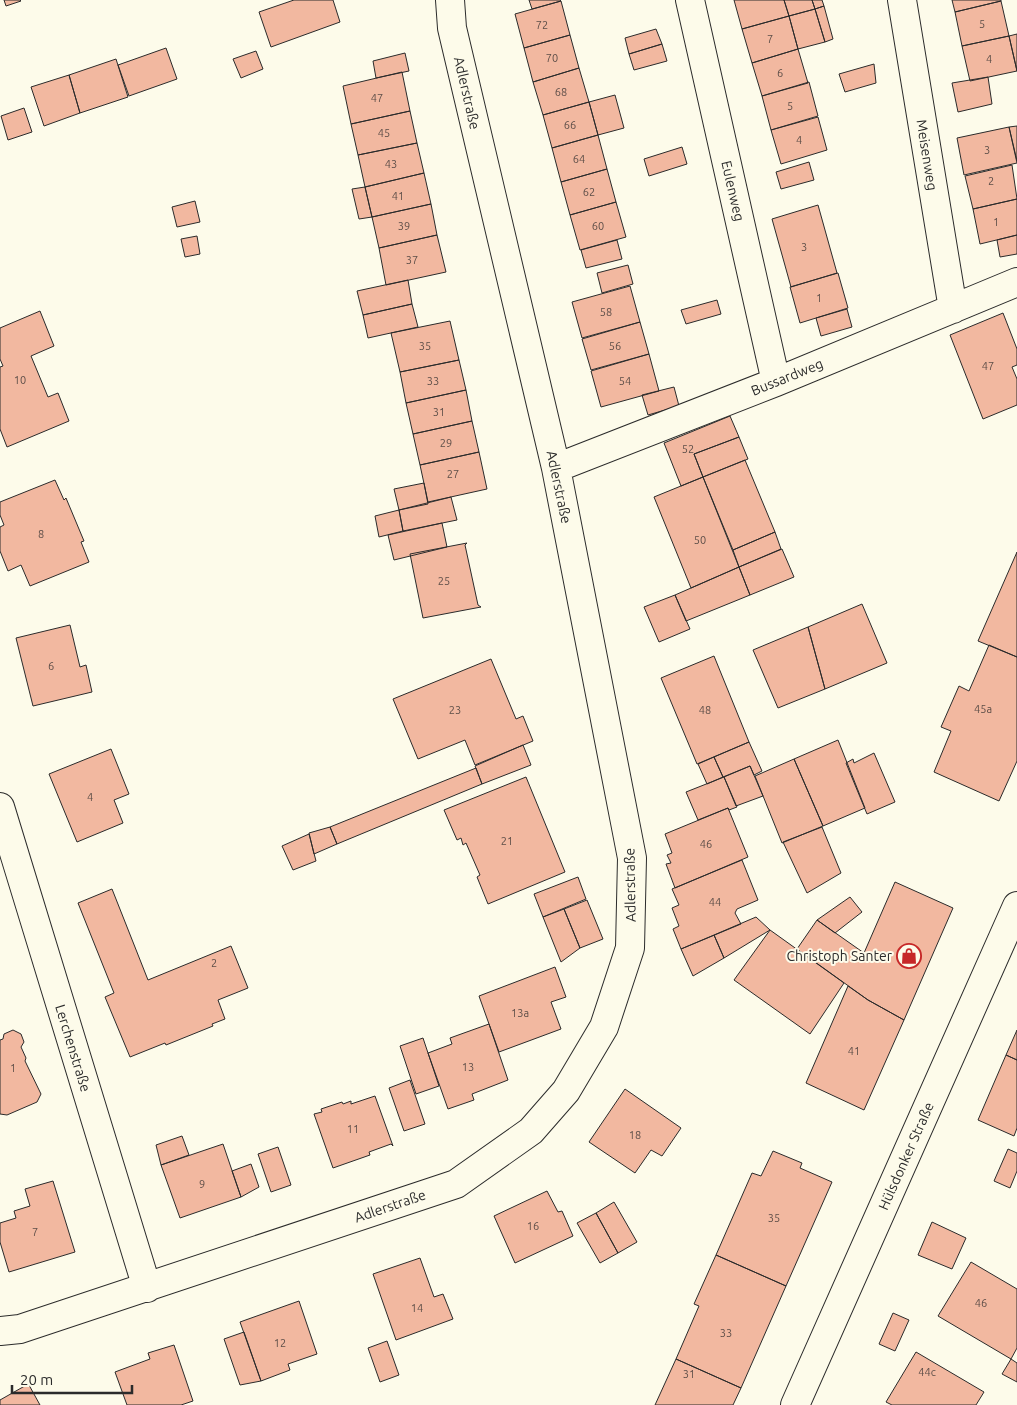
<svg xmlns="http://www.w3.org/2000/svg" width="1017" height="1405" font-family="Ubuntu,sans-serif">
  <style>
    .building { fill: #f2b8a0; stroke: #2b2b2b }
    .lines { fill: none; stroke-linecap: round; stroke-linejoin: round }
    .street-casing { stroke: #2b2b2b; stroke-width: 30 }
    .secondary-casing { stroke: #2b2b2b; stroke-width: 30 }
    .street { stroke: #fdfbea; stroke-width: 28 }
    .secondary { stroke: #fdfbea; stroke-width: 28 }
    .labels { text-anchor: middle; stroke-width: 4; stroke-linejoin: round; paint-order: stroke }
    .number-label { font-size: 11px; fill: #5d4e48 }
    .street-label { font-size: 14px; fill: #2b2b2b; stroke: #fdfbea }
    .poi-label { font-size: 14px; fill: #2b2b2b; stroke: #fdfbea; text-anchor: end }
  </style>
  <rect width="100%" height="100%" fill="#fdfbea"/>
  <path class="building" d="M4,0H20L21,1L6,6Z
    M294,0H333L340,22L271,47L259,12Z
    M529,0H560L561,1L532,9Z
    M734,0H784L789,16L742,29Z
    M784,0H812L815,9L789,16Z
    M812,0H822L824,6L815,9Z
    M952,0H1001V1L955,12Z
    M561,1L570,35L524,48L515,14Z
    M1001,1L1009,36L962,46L955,12Z
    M824,6L833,39L825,42L815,9Z
    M815,9L825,42L798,49L789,16Z
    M789,16L798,49L752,63L742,29Z
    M656,29L662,44L629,54L625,38Z
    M1017,34V71L1009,36Z
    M570,35L579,68L533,82L524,48Z
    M1009,36L1017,71L970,81L962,46Z
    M662,44L667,61L634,70L629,54Z
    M166,48L177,79L129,96L118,65Z
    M798,49L808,83L762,96L752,63Z
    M256,51L263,69L241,78L233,59Z
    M405,53L409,71L376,78L373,61Z
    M116,59L128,97L80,113L69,75Z
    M874,64L876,83L845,92L839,74Z
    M579,68L589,102L543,115L533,82Z
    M402,72L410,111L351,124L343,86Z
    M69,75L80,113L44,126L31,87Z
    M988,77L992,104L958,112L952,83Z
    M809,82L818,116L771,130L762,96Z
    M615,95L624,128L598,135L589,102Z
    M589,102L598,135L552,148L543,115Z
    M24,108L32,132L8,140L1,116Z
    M410,111L417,143L358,155L351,124Z
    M818,117L827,150L781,164L771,130Z
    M1017,126V161L1009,127Z
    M1009,127L1017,163L964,175L957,138Z
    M598,135L607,169L561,182L552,148Z
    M417,143L424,173L365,187L358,155Z
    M682,147L687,164L649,176L644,159Z
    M809,162L814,180L781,189L776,172Z
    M1012,165L1017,199L973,209L965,176Z
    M607,169L616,202L570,215L561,182Z
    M424,173L431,204L372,217L365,187Z
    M365,187L372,217L359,219L352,189Z
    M1017,199V235L980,244L973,209Z
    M195,201L200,222L177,227L172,207Z
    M616,202L626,237L580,250L570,215Z
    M431,204L437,235L379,248L372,217Z
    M818,205L837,273L791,287L772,219Z
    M437,235L446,272L386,285L379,248Z
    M1017,235V254L1000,257L997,240Z
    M197,236L200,254L185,257L181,239Z
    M617,240L622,259L586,268L581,250Z
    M628,265L633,284L602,293L597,273Z
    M838,273L848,308L800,323L790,287Z
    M408,280L412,304L363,315L357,291Z
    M630,286L640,322L582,338L572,302Z
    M717,300L721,314L686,324L681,310Z
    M412,304L418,327L368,338L363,315Z
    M847,309L852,327L821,336L816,318Z
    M40,311L54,346L31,356L48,397L58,393L69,421L7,447L0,429V367L3,366L0,359V328Z
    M1003,313L1017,349V365L1012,367L1017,379V405L983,419L950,335Z
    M450,321L459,360L400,372L391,333Z
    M640,322L649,354L591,370L582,339Z
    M649,354L659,391L601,407L591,371Z
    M459,360L466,390L406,403L400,372Z
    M674,387L679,406L648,415L642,395Z
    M466,390L472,421L413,434L406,403Z
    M730,416L739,437L694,454L703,477L681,486L664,443Z
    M472,421L479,452L420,465L413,434Z
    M739,437L748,459L703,477L694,454Z
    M479,452L487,489L428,502L420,465Z
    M745,460L775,532L733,550L703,477Z
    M703,477L739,567L691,588L654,497Z
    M55,480L64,500L66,498L84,541L81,542L89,562L30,586L21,565L8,571L0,551V527L4,525L0,515V502Z
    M424,483L428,504L399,510L394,489Z
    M451,497L457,520L403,531L399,510Z
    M399,510L403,531L379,537L375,516Z
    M442,523L447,547L394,560L388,535Z
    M775,532L781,549L739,567L733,550Z
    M467,543L465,545L478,605L481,607L423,618L410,554Z
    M782,549L794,577L750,595L739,567Z
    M1017,552V657L978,641Z
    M739,567L750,595L686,621L675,595Z
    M675,595L690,629L659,642L644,607Z
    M862,604L887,663L825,689L808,627Z
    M70,625L80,667L86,665L92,692L33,706L16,638Z
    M808,627L825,689L778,708L753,650Z
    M989,645L1017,657V761L999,801L934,772L951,731L941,727L959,686L969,691Z
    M714,656L749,742L697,764L661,678Z
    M491,659L516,719L523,716L533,741L475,765L465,740L418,759L393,699Z
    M838,740L865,808L823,826L794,759Z
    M749,742L762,771L754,775L750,766L723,777L714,757Z
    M523,745L531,765L482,784L475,766Z
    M111,749L129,794L114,800L123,823L77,842L49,774Z
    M874,753L895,802L867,814L846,763L853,759L854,763Z
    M714,757L723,777L707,784L698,764Z
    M794,759L823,826L782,843L755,776Z
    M750,766L763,796L736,806L724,777Z
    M476,768L482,784L337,844L330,827Z
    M526,777L565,872L488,904L477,877L480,875L466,843L463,845L461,838L457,840L444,810Z
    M724,777L737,807L729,810L728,808L698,820L686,792Z
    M728,808L748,857L675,888L666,864L671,863L667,855L672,853L665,834Z
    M330,827L337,844L314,854L309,833Z
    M822,827L841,873L807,893L783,842Z
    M309,834L316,861L293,870L282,846Z
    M742,860L758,900L737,909L735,913L741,924L681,949L673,929L679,926L672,908L679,905L672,889Z
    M578,877L586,899L543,917L534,894Z
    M895,882L953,908L904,1020L868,1000L797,949L817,920L864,953Z
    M112,889L148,980L231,946L248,988L218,1000L225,1019L212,1024L213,1026L166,1045L165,1043L130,1057L105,997L114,993L78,903Z
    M850,897L862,912L835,933L817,920Z
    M587,900L603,939L580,948L564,909Z
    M564,909L580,948L561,962L543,917Z
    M756,917L770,930L724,958L714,935Z
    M770,930L844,983L810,1034L734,980Z
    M714,935L724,958L693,976L681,949Z
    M555,967L566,997L551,1002L561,1029L499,1052L479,996Z
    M848,986L868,1000L904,1020L864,1110L806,1083Z
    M489,1024L508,1080L472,1094L474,1100L448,1109L428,1053L452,1044L450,1038Z
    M13,1030L21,1034L24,1042L21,1047L26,1058L25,1061L41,1094L37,1102L7,1115L0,1114V1040L3,1039L4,1034Z
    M1017,1030V1060L1006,1055Z
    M423,1038L439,1086L416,1094L400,1046Z
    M1006,1055L1017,1060V1128L1014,1136L978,1120Z
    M410,1080L425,1124L404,1131L389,1088Z
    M625,1089L681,1128L662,1156L651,1150L635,1173L589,1142Z
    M375,1096L393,1146L391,1144L369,1152L370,1155L333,1168L314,1114L322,1112L321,1109L342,1102L343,1104L351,1101V1104Z
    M182,1136L189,1155L161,1165L156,1145Z
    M223,1144L241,1197L180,1218L161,1165Z
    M278,1147L291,1185L271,1192L258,1154Z
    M1008,1149L1017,1153V1171L1010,1188L994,1181Z
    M773,1151L802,1163L800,1168L832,1182L786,1286L716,1255L752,1173L761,1176Z
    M251,1164L259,1187L241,1197L232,1171Z
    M53,1181L75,1252L9,1272L0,1242V1223L16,1218L14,1211L30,1206L25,1189Z
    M547,1191L558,1212L562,1211L573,1236L515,1263L494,1216Z
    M614,1202L637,1242L618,1253L596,1213Z
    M596,1213L618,1253L600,1263L577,1223Z
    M932,1222L966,1238L952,1269L918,1255Z
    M716,1255L786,1286L741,1388L676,1359L699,1306L694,1304Z
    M420,1258L434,1297L443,1294L453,1319L396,1340L373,1274Z
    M971,1262L1017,1289V1348L1011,1359L938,1316Z
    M299,1301L317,1354L288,1364L290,1370L261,1381L240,1322Z
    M893,1313L909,1320L895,1351L879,1344Z
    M244,1332L261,1381L240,1385L224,1339Z
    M387,1341L399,1375L380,1382L368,1348Z
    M174,1345L193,1401L181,1405H127L115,1372L150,1359L148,1353Z
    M916,1352L984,1392L976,1405H892L886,1402Z
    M676,1359L741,1388L733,1405H655Z
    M1011,1359L1017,1363V1382L1002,1374Z
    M30,1383L29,1385L40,1405H0V1400Z"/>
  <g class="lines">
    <defs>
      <path id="street" d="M690,0L776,382
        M902,0L953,309
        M556,468L776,382L1017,282
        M0,807L147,1288
        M0,1331L20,1329L456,1184L531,1131L566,1091L604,1027L630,948L632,858L556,468L452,28L450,0"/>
      <path id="secondary" d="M795,1405L1017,906"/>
    </defs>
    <use href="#street" class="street-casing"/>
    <use href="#secondary" class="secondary-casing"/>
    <use href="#street" class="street"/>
    <use href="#secondary" class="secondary"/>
  </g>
  <defs>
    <symbol id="shop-ring" viewBox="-11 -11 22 22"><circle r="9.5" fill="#fdfbea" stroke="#c62828" stroke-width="1.5"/><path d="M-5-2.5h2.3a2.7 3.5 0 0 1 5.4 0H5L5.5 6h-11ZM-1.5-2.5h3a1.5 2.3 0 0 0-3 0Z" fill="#c62828"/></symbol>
  </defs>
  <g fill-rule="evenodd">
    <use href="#shop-ring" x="895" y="942" width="28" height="28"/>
  </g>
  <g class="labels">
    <g class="number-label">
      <text x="982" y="28">5</text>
      <text x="542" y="29">72</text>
      <text x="770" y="43">7</text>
      <text x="552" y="62">70</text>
      <text x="989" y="63">4</text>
      <text x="780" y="77">6</text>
      <text x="561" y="96">68</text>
      <text x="377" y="102">47</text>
      <text x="790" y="110">5</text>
      <text x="570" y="129">66</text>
      <text x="384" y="137">45</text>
      <text x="799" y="144">4</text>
      <text x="987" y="154">3</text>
      <text x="579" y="163">64</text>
      <text x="391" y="168">43</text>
      <text x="991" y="185">2</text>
      <text x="589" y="196">62</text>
      <text x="398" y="200">41</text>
      <text x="996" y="226">1</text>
      <text x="404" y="230">39</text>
      <text x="598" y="230">60</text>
      <text x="804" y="251">3</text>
      <text x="412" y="264">37</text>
      <text x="819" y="302">1</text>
      <text x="606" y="316">58</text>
      <text x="425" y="350">35</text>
      <text x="615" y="350">56</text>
      <text x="988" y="370">47</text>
      <text x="20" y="384">10</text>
      <text x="433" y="385">33</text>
      <text x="625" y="385">54</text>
      <text x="439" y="416">31</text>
      <text x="446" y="447">29</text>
      <text x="688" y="453">52</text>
      <text x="453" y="478">27</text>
      <text x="41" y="538">8</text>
      <text x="700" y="544">50</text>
      <text x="444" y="585">25</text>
      <text x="51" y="670">6</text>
      <text x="983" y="713">45a</text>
      <text x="455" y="714">23</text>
      <text x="705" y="714">48</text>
      <text x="90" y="801">4</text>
      <text x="507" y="845">21</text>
      <text x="706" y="848">46</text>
      <text x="715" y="906">44</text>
      <text x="214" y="967">2</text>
      <text x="520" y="1017">13a</text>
      <text x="854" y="1055">41</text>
      <text x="468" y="1071">13</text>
      <text x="13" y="1072">1</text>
      <text x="353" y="1133">11</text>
      <text x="635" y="1139">18</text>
      <text x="202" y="1188">9</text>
      <text x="774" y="1222">35</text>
      <text x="533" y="1230">16</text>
      <text x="35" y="1236">7</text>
      <text x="981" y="1307">46</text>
      <text x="417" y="1312">14</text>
      <text x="726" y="1337">33</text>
      <text x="280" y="1347">12</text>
      <text x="927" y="1376">44c</text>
      <text x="689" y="1378">31</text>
    </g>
    <g class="street-label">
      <text transform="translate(467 93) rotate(77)" y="5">Adlerstraße</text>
      <text transform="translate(927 155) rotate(81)" y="5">Meisenweg</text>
      <text transform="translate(733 191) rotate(77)" y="5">Eulenweg</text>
      <text transform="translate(787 377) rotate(-22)" y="5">Bussardweg</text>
      <text transform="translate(559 487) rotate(78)" y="5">Adlerstraße</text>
      <text transform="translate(630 885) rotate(-91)" y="5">Adlerstraße</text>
      <text transform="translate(73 1048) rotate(73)" y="5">Lerchenstraße</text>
      <text transform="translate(906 1156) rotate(-66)" y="5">Hülsdonker Straße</text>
      <text transform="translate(390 1206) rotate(-19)" y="5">Adlerstraße</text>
    </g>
    <g class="poi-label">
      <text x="892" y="961">Christoph Santer</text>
    </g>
  </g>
  <path d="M12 1385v8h120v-8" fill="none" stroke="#2b2b2b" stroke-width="2.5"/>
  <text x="20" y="1385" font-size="15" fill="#2b2b2b" stroke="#fdfbea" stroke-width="4" paint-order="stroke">20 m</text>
</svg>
